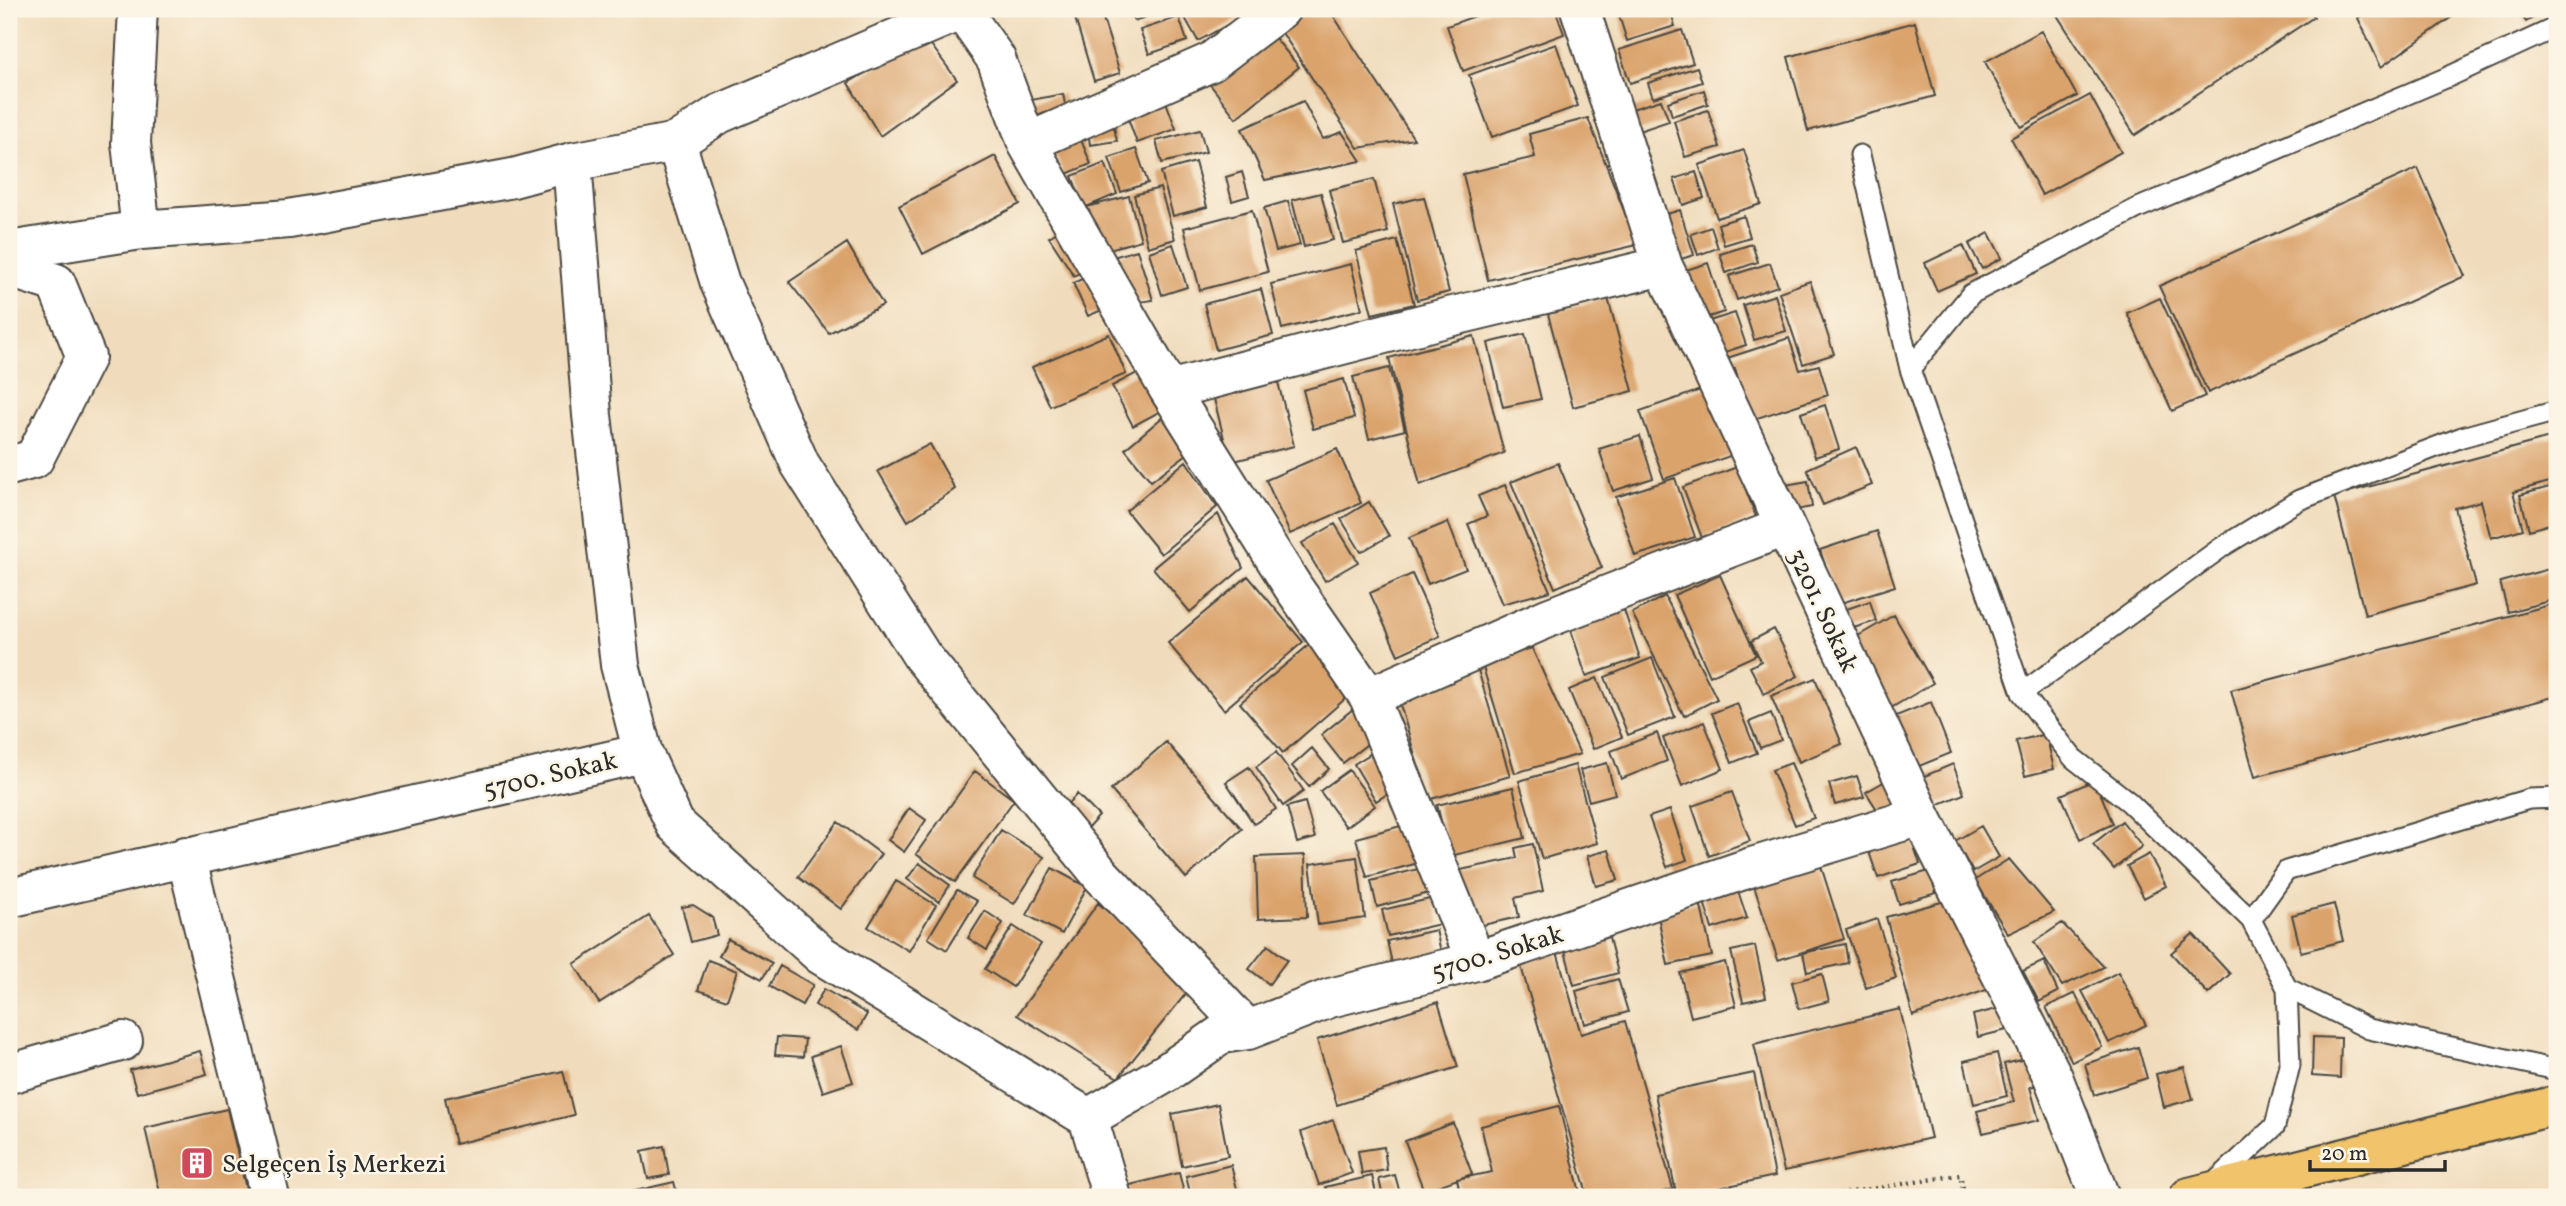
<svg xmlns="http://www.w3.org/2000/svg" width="2566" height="1206" font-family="Vollkorn,serif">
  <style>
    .building { fill: #daa36c }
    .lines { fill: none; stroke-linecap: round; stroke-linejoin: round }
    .lane-casing { stroke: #494641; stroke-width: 23 }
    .street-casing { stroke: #494641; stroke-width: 42 }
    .highway-casing { stroke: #494641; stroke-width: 42 }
    .path { stroke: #494641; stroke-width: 4.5; stroke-dasharray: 2 5; stroke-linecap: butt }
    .lane { stroke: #fff; stroke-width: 19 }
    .street { stroke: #fff; stroke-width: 38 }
    .highway { stroke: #f1c36a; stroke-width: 38 }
    .labels { text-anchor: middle; stroke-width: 5; stroke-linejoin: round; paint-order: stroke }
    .street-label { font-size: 26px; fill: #2b2b2b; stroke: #fcf5e5 }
    .poi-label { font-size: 26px; fill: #2b2b2b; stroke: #fcf5e5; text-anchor: start }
  </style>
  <rect width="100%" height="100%" fill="#fcf5e5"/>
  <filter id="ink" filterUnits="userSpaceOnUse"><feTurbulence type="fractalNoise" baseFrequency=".0143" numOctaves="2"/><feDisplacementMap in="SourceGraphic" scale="14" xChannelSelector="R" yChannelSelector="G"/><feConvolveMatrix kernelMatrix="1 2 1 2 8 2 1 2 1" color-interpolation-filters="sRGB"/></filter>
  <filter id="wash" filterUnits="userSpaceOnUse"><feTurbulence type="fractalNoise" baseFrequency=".00686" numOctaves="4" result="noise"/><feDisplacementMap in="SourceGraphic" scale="28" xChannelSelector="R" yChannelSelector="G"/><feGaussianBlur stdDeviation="1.57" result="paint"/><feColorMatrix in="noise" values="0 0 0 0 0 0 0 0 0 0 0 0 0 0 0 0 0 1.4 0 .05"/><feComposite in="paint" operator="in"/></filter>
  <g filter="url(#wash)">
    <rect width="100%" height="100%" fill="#f0dcbc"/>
    <g id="blocks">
      <path class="building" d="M1100,9L1120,73L1094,81L1075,18Z
        M1130,9H1169L1134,21Z
        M1180,9H1251L1252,11L1198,41Z
        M1302,9H1329L1414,139L1358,148L1277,25Z
        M1488,9H1555L1564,34L1463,71L1447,26L1489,11Z
        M1617,9H1670L1675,26L1627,41Z
        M2053,9H2309L2314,17L2135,135Z
        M2372,9H2463L2381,67L2358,18Z
        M2518,9H2548L2526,22Z
        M1179,17L1187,41L1149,54L1140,30Z
        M1915,22L1935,96L1808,131L1788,57Z
        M1682,30L1693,63L1630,83L1619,50Z
        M2041,31L2077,96L2021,127L1985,62Z
        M1271,33L1299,67L1236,118L1209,83Z
        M926,38L957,80L880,136L848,83Z
        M1556,44L1578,106L1492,137L1469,75Z
        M1697,67L1702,82L1653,98L1648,83Z
        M1704,90L1708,104L1672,116L1668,102Z
        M1063,94L1066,109L1034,115L1031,100Z
        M2090,95L2121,152L2042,195L2011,138Z
        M1165,99L1176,129L1137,143L1126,113Z
        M1661,100L1669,121L1639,131L1632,109Z
        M1303,101L1323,139L1342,132L1361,161L1265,180L1242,129Z
        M1708,110L1720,147L1685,157L1674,121Z
        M1588,118L1637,245L1488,280L1463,174L1535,157L1529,134Z
        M1114,127L1117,141L1090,145L1088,131Z
        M1200,130L1206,152L1162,163L1156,141Z
        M1079,135L1091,164L1064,175L1052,146Z
        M1136,149L1148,183L1121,192L1109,158Z
        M1744,150L1761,204L1717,218L1699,165Z
        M995,156L1020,204L923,254L899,206Z
        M1195,162L1207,207L1173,216L1161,172Z
        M1105,163L1117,194L1084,208L1072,176Z
        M2418,168L2465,276L2208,393L2159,286Z
        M1242,172L1249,196L1232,201L1226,177Z
        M1696,172L1704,198L1683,205L1674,179Z
        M1374,179L1388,232L1343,243L1329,190Z
        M1160,188L1175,239L1148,247L1134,195Z
        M1321,193L1333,240L1304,247L1292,200Z
        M1129,196L1141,240L1099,252L1083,208Z
        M1424,197L1449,292L1417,300L1393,204Z
        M1288,201L1300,245L1276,251L1264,208Z
        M1252,210L1268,272L1200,290L1184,228Z
        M1680,210L1694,255L1671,262L1657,217Z
        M1744,216L1750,237L1724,245L1718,224Z
        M1067,226L1092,265L1074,276L1049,237Z
        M1711,227L1718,248L1698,255L1691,234Z
        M1989,233L2002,258L1982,269L1969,244Z
        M1397,240L1414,304L1372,314L1356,251Z
        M847,243L883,305L829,333L789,282Z
        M1173,244L1187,287L1162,295L1149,252Z
        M1752,244L1758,262L1726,273L1720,254Z
        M1963,245L1976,274L1937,291L1925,263Z
        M1137,250L1153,300L1126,304L1099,261Z
        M1708,263L1724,312L1696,321L1680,272Z
        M1770,263L1778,286L1737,300L1729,276Z
        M1351,264L1362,309L1282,329L1271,284Z
        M1093,274L1109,307L1088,316L1073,283Z
        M1810,281L1834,354L1803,364L1779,292Z
        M1261,289L1273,335L1216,350L1204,304Z
        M1775,295L1786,331L1754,340L1743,305Z
        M1608,298L1633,391L1573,407L1548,314Z
        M2160,298L2205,396L2172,411L2127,313Z
        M1735,313L1746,345L1713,356L1703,323Z
        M1109,334L1126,374L1050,406L1032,367Z
        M1525,334L1541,399L1503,407L1488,343Z
        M1474,336L1504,453L1420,485L1389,358Z
        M1789,338L1800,370L1819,365L1828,395L1751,420L1735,369L1722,373L1718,361Z
        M1389,368L1405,430L1369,439L1353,377Z
        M1139,372L1159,412L1133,426L1112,386Z
        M1344,379L1354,418L1313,429L1303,390Z
        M1278,382L1294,446L1230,462L1214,399Z
        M1709,387L1733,455L1664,479L1640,411Z
        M1825,405L1839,449L1815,457L1801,413Z
        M1165,415L1187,454L1151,481L1125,449Z
        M1640,436L1653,478L1613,491L1599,449Z
        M2557,436V480L2513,492L2523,529L2491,538L2481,501L2455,508L2476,585L2365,615L2334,496Z
        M930,444L955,489L908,521L878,471Z
        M1856,447L1872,485L1823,505L1807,469Z
        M1337,449L1361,503L1290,534L1266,480Z
        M1186,461L1217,507L1161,554L1126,511Z
        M1558,463L1602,568L1555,588L1511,482Z
        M1737,467L1756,517L1702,538L1683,487Z
        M1675,478L1695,537L1635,556L1616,497Z
        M1808,481L1812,507L1779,513L1774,487Z
        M1505,485L1550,591L1502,604L1468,524L1487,516L1478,496Z
        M2557,485V522L2529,530L2520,495Z
        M1369,502L1389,536L1361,552L1341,519Z
        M1218,514L1243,568L1190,612L1153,568Z
        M1448,522L1466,569L1428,584L1409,538Z
        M1335,524L1358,562L1325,581L1302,543Z
        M1877,531L1895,586L1838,604L1820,550Z
        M2557,567V599L2508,612L2500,582Z
        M1412,574L1440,636L1398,655L1370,593Z
        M1720,575L1756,655L1710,676L1674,595Z
        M1248,576L1303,642L1224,710L1168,643Z
        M1665,596L1717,699L1684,716L1632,613Z
        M1870,601L1876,621L1847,630L1841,611Z
        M2557,603V696L2255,777L2231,690Z
        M1624,610L1640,658L1586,676L1570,627Z
        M1894,615L1933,683L1881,714L1841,646Z
        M1774,629L1798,676L1764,694L1750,667L1761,661L1751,641Z
        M1310,644L1352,693L1283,753L1240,703Z
        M1532,648L1580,754L1515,773L1482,664Z
        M1652,658L1675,717L1628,735L1605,677Z
        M1478,670L1510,776L1428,800L1397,694Z
        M1597,678L1622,737L1593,749L1569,690Z
        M1815,678L1842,744L1799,762L1771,696Z
        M1931,702L1951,753L1907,771L1886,720Z
        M1737,703L1757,753L1732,763L1712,713Z
        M1353,709L1376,737L1343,763L1321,735Z
        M1771,713L1781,740L1760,748L1749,722Z
        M1704,722L1723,769L1682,786L1663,738Z
        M1657,733L1667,761L1621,779L1611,751Z
        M2046,734L2054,769L2025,776L2016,741Z
        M1166,742L1242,829L1186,878L1111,790Z
        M1312,748L1329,769L1309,787L1292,766Z
        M1375,751L1397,788L1376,801L1354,764Z
        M1276,752L1304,791L1283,806L1256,767Z
        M1607,763L1615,794L1589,801L1580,770Z
        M1791,763L1814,818L1795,825L1772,770Z
        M1953,764L1964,794L1927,809L1915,780Z
        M1575,765L1597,843L1542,859L1519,781Z
        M1249,767L1276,809L1254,824L1226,782Z
        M1349,770L1375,806L1346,827L1320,791Z
        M975,771L1014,800L955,882L916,854Z
        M1857,776L1864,797L1835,805L1829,784Z
        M1887,780L1903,807L1883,819L1866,792Z
        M2095,780L2113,824L2080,839L2061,795Z
        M1513,787L1525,838L1450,856L1437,805Z
        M1732,792L1750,841L1709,856L1692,806Z
        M1077,794L1099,816L1084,832L1062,810Z
        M1305,802L1315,838L1297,843L1287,807Z
        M909,808L926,820L904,852L888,840Z
        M1670,810L1687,860L1667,867L1649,817Z
        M2122,821L2142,846L2114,869L2093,844Z
        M838,822L881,854L841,909L798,877Z
        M1408,824L1418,863L1367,877L1356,838Z
        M1981,826L1999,857L1973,872L1955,841Z
        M1001,830L1044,857L1014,904L972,878Z
        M1909,832L1920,864L1878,878L1867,846Z
        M1533,844L1543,891L1515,898L1519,917L1469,928L1456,871L1517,858L1515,848Z
        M1609,850L1618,880L1596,886L1587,856Z
        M2149,854L2166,886L2144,898L2127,866Z
        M1305,855L1307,917L1258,919L1256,857Z
        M1357,857L1365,918L1318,925L1310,864Z
        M2009,859L2054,912L2008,934L1975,880Z
        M919,863L950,885L939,902L907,879Z
        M1820,863L1844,939L1778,960L1753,883Z
        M1426,867L1433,892L1377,907L1371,881Z
        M1052,868L1087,887L1062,934L1027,915Z
        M1929,871L1936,893L1899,904L1892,882Z
        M896,881L936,905L909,951L868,927Z
        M1737,888L1747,918L1712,929L1703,898Z
        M957,890L977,901L947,950L928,938Z
        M1434,898L1440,924L1388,936L1382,910Z
        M1949,900L1992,988L1913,1016L1886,917Z
        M1700,902L1712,956L1668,965L1657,911Z
        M1098,903L1192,986L1118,1078L1017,1015Z
        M2334,904L2343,941L2301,952L2292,915Z
        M693,905L712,917L717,935L691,942L682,907Z
        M985,911L1003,923L987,950L968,938Z
        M649,916L674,955L599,1003L574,964Z
        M1877,919L1896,978L1866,988L1846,930Z
        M2062,923L2104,967L2062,986L2034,942Z
        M1013,926L1041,944L1013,987L985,969Z
        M1436,930L1441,952L1392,963L1387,941Z
        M1608,934L1618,973L1574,985L1564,947Z
        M2193,934L2230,974L2208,994L2171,953Z
        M728,939L772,963L762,979L719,956Z
        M1845,944L1848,963L1807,972L1803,953Z
        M1268,945L1287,960L1269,984L1249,969Z
        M1755,946L1766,997L1743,1002L1731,951Z
        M1557,952L1581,1034L1625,1021L1673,1189L1646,1197H1588L1520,963Z
        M708,960L737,971L727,1000L698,990Z
        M2044,961L2058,992L2039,1002L2023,971Z
        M1725,962L1736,1006L1691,1017L1680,973Z
        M780,966L813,985L802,1005L769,986Z
        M2118,972L2146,1025L2109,1043L2082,991Z
        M1822,974L1829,1001L1799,1009L1792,982Z
        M1618,979L1628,1012L1585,1024L1576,991Z
        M824,989L867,1014L858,1030L815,1005Z
        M2075,993L2102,1047L2072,1062L2046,1007Z
        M1438,1002L1458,1067L1337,1105L1317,1040Z
        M2005,1007L2011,1029L1978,1037L1973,1015Z
        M1900,1009L1931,1138L1784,1171L1754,1044Z
        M777,1037L805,1039L803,1057L775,1055Z
        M2313,1037L2341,1038L2340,1078L2312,1076Z
        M841,1046L853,1082L823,1092L811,1056Z
        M2138,1047L2147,1078L2094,1095L2085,1064Z
        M200,1051L207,1074L137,1093L130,1070Z
        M1997,1053L2007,1096L1974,1104L1964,1061Z
        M2038,1056L2045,1083L2030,1087L2039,1120L1983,1133L1977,1111L2014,1102L2004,1064Z
        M2184,1067L2193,1099L2164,1107L2156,1074Z
        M563,1071L574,1115L455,1144L445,1098Z
        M1754,1073L1775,1176L1677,1197L1655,1094Z
        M1218,1104L1228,1156L1182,1166L1172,1114Z
        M1559,1106L1581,1197H1499L1497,1190L1498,1197H1461L1457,1179L1492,1172L1481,1126Z
        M227,1109L248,1197H161L145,1128Z
        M1333,1120L1352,1173L1319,1185L1301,1132Z
        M1453,1123L1472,1174L1424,1191L1405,1141Z
        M664,1146L669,1175L648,1179L642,1151Z
        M1384,1147L1387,1170L1362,1174L1358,1151Z
        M1231,1165L1239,1197H1191L1186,1176Z
        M1179,1173L1185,1197H1128L1126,1186Z
        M1395,1175L1401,1197H1383L1379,1179Z
        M1372,1176L1377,1197H1330L1325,1187Z
        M674,1182L678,1197H613V1196Z"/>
    </g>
  </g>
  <g filter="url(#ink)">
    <use href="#blocks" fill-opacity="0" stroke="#494641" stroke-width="2"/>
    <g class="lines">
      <defs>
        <path id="lane" d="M1860,155L1910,369L2022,693L2073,758L2129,802L2251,920L2287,988L2290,1065L2275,1126L2213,1184
          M1910,369L1971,294L2138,208L2448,77L2557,27
          M2022,693L2222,547L2299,500L2462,437L2557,411
          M2251,920L2286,871L2529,799L2557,798
          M2287,988L2369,1029L2557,1070"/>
        <path id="street" d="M138,9L131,143L141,230
          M961,9L996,59L1027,143L1169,390L1293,587L1369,697L1476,961
          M1580,9L1663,266L1921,816L2053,1077L2100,1197
          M676,142L720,283L800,464L922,656L1101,875L1248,1030
          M1027,143L1211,62L1281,9
          M572,162L592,415L620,665L643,753
          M9,251L141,230L289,219L513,178L572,162L676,142L719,114L962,10
          M9,268L56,283L86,357L34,459L9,466
          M1169,390L1449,317L1663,266
          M1369,697L1550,617L1784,527
          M186,856L270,1197
          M9,898L643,753L675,824L821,955L1088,1118L1112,1197
          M9,1074L123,1041
          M1088,1118L1166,1073L1222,1034L1248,1030L1330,998L1476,961L1752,867L1921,816"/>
        <path id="highway" d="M2189,1197L2557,1105"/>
      </defs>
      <use href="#lane" class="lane-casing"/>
      <use href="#street" class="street-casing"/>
      <use href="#highway" class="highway-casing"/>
      <path class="path" d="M1819,1197L1960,1175L1965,1197"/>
      <use href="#lane" class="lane"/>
      <use href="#street" class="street"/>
      <use href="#highway" class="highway"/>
    </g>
  </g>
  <defs>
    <symbol id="building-square" viewBox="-11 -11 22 22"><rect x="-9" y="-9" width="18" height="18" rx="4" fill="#d1495b" stroke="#fcf5e5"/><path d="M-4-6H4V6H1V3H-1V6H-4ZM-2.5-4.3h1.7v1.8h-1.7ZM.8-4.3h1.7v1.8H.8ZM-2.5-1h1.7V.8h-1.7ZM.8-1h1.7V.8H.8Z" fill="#fff"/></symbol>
  </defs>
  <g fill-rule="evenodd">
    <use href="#building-square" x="178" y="1144" width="38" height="38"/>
  </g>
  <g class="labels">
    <g class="street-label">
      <text transform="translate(1824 610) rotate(65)" y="9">3201. Sokak</text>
      <text transform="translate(550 774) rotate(-13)" y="9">5700. Sokak</text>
      <text transform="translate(1497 952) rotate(-17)" y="9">5700. Sokak</text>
    </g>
    <g class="poi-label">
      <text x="222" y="1172">Selgeçen İş Merkezi</text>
    </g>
  </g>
  <rect width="2566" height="1206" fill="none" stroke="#fcf5e5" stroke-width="35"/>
  <path d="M2310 1160v10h135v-10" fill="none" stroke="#2b2b2b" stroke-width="3.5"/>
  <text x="2321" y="1160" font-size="21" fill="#2b2b2b" stroke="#fcf5e5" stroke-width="5" paint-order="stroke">20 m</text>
</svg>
